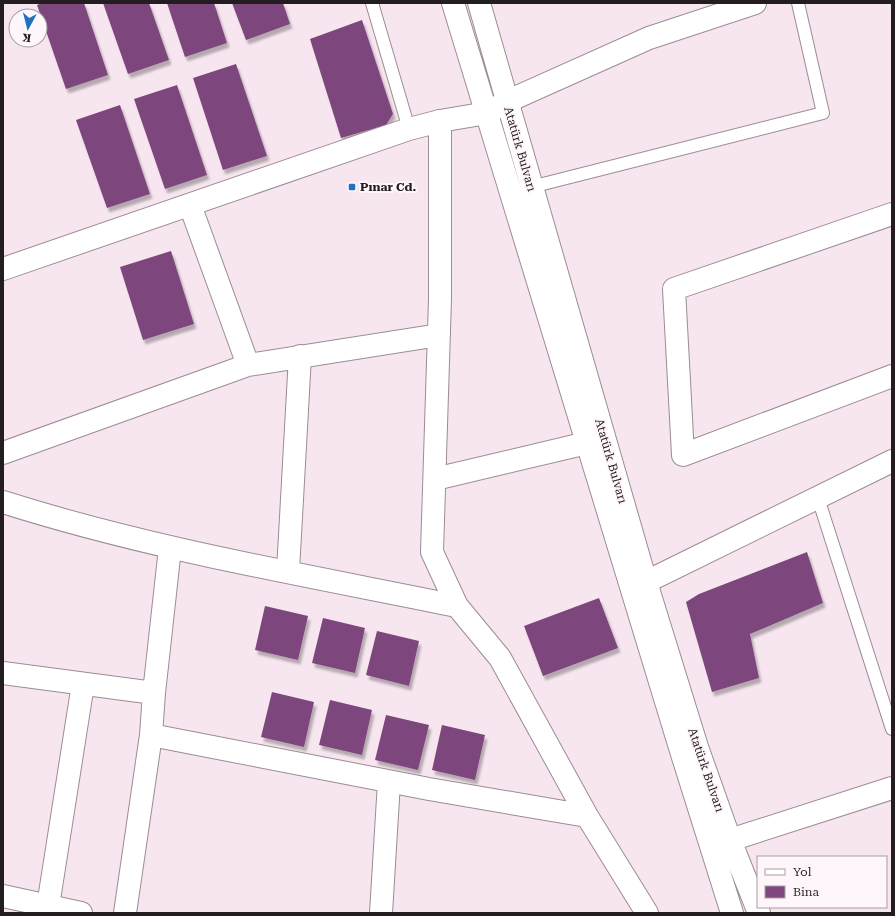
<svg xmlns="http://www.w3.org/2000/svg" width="895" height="916" font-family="'Roboto Serif',serif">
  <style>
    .building { fill: #7d477d; filter: url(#shadow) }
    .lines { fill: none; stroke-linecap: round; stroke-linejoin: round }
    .service-casing { stroke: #9c8c94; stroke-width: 14 }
    .minor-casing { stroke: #9c8c94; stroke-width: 24 }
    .tertiary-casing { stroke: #9c8c94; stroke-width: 24 }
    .secondary-casing { stroke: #9c8c94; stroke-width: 24 }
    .service { stroke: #fff; stroke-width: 12 }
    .minor { stroke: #fff; stroke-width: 22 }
    .tertiary { stroke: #fff; stroke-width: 22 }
    .secondary { stroke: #fff; stroke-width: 22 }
    .poi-dot { fill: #2171c0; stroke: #fef6fa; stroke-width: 1.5 }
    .labels { text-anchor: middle; stroke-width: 4; stroke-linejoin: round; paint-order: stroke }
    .street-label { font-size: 12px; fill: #231c20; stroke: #fef6fa }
    .poi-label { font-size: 12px; font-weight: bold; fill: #231c20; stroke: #fef6fa; text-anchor: start }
  </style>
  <defs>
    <filter id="shadow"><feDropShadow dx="2.5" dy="4.5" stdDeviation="1" flood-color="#0004"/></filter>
  </defs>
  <rect width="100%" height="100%" fill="#f7e6ef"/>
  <path class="building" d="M42,3H84L108,75L66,89L37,5Z
    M103,3H149L169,60L128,74Z
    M167,3H214L227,43L185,57Z
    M232,3H283L290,24L246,40Z
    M362,20L393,114L386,125L341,138L310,39Z
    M236,64L267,156L223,170L193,78Z
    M177,85L207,175L165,189L134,99Z
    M120,105L150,194L107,208L76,120Z
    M171,251L194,324L143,340L120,267Z
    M807,552L823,603L750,634L759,678L712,692L686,602L699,594Z
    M599,598L618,648L543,676L524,626Z
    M265,606L308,616L298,660L255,650Z
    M323,618L365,628L355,673L312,663Z
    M377,631L419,641L409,686L366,675Z
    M272,692L314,702L304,747L261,737Z
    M330,700L372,710L362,755L319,745Z
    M386,715L429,725L418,770L375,760Z
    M442,725L485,735L475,780L432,770Z"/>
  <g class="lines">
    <defs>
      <path id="service" d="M372,3L409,129
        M531,187L823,113L798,3
        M818,498L892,729"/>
      <path id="minor" d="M506,102L649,38L755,3
        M440,121V299L432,552L457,606L500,658L587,816L647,913
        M190,205L248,365
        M892,214L674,289L683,455L892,376
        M3,453L248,365L439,335
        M435,479L587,443
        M3,502C151,549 305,575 457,606
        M288,571L300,356
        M646,582L892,461
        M3,673L154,693
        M151,735L429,789L587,816
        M730,840L892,788
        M48,906L83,684
        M125,913L151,735L154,693L170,548
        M381,913L389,782"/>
      <path id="tertiary" d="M3,269L409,129L440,121L487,113L506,102
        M3,896L81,913"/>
      <path id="secondary" d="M453,3L682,754L732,913
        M479,3L646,582L697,747L730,840L759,913"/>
    </defs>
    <use href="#service" class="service-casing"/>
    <use href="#minor" class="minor-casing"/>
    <use href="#tertiary" class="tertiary-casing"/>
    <use href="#secondary" class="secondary-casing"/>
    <use href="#service" class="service"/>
    <use href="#minor" class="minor"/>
    <use href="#tertiary" class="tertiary"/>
    <use href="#secondary" class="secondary"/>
  </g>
  <rect class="poi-dot" x="348" y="183" width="8" height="8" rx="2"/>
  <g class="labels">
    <g class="street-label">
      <text transform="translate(520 149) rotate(74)" y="4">Atatürk Bulvarı</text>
      <text transform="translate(611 461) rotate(74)" y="4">Atatürk Bulvarı</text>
      <text transform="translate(706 770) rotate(71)" y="4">Atatürk Bulvarı</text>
    </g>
    <g class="poi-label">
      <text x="360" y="191">Pınar Cd.</text>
    </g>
  </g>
  <rect width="895" height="916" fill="none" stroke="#231c20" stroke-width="8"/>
  <rect x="757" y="856" width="130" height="52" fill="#fef6fa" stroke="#a69fa3"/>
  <rect x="765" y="869" width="20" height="6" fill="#ffffff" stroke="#a69fa3"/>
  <text x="793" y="876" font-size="12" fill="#231c20">Yol</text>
  <rect x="765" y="886" width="20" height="12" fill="#7d477d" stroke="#a69fa3"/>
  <text x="793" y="896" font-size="12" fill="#231c20">Bina</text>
  <g transform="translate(28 28) rotate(187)"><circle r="19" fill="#fef6fa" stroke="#a69fa3"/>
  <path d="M0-3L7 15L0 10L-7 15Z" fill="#2171c0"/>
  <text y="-6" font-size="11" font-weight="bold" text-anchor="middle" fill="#231c20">K</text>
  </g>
</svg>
